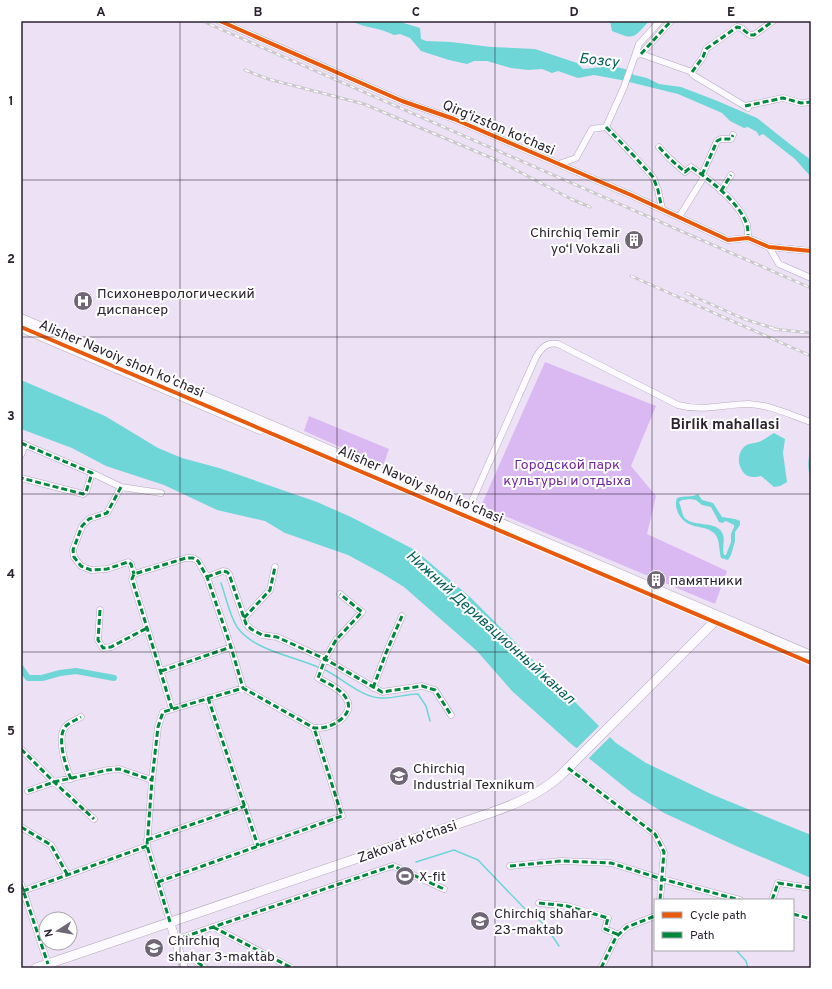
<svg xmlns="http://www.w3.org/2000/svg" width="832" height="989" font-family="Overpass,sans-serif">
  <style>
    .green { fill: #dab9f2 }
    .water { fill: #6ed6d7; fill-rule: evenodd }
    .pier { fill: #ede1f6 }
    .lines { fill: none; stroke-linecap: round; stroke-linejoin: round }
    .stream { stroke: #6ed6d7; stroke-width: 1.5 }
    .canal { stroke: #6ed6d7; stroke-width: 6 }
    .minor-casing { stroke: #b3a9ba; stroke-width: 7 }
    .tertiary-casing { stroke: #b3a9ba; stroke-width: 9 }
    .secondary-casing { stroke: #b3a9ba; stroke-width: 10 }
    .primary-casing { stroke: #b3a9ba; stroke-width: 11 }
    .minor { stroke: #fcfafe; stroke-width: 6 }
    .tertiary { stroke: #fcfafe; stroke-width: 8 }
    .secondary { stroke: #fcfafe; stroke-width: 9 }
    .primary { stroke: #fcfafe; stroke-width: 10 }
    .rail-casing { stroke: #ccc8ce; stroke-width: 3 }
    .rail { stroke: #fff; stroke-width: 1.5; stroke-dasharray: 4.5; stroke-linecap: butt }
    .quiet { stroke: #00873e; stroke-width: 3; stroke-dasharray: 6 3; stroke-linecap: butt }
    .cycleway-casing { stroke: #fff; stroke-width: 6 }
    .cycleway { stroke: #e8590c; stroke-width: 4 }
    .grid { fill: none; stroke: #2b2331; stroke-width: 1; stroke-opacity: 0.55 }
    .labels { text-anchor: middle; stroke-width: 4; stroke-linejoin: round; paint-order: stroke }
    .street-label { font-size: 14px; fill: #2b2331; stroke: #fff }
    .poi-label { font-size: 14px; fill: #2b2331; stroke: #fff; text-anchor: start }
    .park-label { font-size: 14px; fill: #73279e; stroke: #fff }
    .water-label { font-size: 15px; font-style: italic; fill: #065e5b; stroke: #fff }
    .neighbourhood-label { font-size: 15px; font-weight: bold; fill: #2b2331; stroke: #fff }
    .neatline { fill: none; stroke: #2b2331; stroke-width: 1.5 }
    .grid-label { font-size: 13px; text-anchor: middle; font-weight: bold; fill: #2b2331 }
  </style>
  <rect width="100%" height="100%" fill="#ede1f6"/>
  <path class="green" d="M545,362L656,406L631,466L656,496L647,534L727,571L715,604L481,506Z
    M309,416L389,449L383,466L304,431Z"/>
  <path class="water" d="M351,21H397L420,28L421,39L426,41L451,42L491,47L535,49L577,63L583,69L612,66L625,69L634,75L647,78L659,84L681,87L715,100L757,118L791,145L811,160V177L795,159L763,134L759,136L757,132L748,127L744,128L730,121L722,113L678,94L621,80L594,75L578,78L558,71L552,73L542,69L528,70L511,68L487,61H474L467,64L449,60L421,51L410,38L400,34L394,35C381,28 365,28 351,21Z
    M610,21H649C633,39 634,40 612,31Z
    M21,380L105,416L158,448L182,458L219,468L317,502L351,517L415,550L470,597L616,743L646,763L711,794L811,835V878L736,846L664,813L632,793L570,743L512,691L477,651L404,587L383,574L348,555L285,533L265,521L217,510L164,485L106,466L72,448L21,429Z
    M774,433L785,439L783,453L787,482L780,486L774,487L761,476C757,477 751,478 746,475C738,468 736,455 744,447C748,443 752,444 758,442C763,441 769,436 774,433Z
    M811,447V480C807,468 808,459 811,447Z
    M698,494L702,500L713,503L722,517L735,519L740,521V525L735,532V541L731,555L728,560L721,558C719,551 720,540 715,534C705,523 688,532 678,513C676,508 675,503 677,498C684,495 691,498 698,494ZM690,499L696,500L702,505L711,507L719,522L722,523L726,521L734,525V527L731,534V542L726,555H724C721,547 727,539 721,531C714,521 691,527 684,517C682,514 681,506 679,502L682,500Z"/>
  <path class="pier" d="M601,724L612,735L587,760L575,750Z"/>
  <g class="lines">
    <path class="stream" d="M221,583C226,597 229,614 237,627C254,651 294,656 320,668
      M323,669C341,677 362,698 381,698C393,699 405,694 418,694L426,706L430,721
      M416,862L454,850L478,860L525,909L545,925L559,946
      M736,950L746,961L748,968"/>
    <path class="canal" d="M21,668L28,678H42L60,673L76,671L114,678"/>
    <defs>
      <path id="minor" d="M220,21L402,101L454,119L631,195L728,240L748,238L769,247L811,251
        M641,54L671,21
        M635,56L641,54L692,72L693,75L748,108
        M692,72L703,57L706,49L737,27L741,28L750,35H754L773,21
        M745,106L783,98L801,103L811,102
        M606,127L624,87L639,44L660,21
        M606,127L634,156L653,177L658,190L662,209
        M659,147L669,158L685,172L691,167C710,180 740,203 747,225C748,229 748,234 748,238
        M559,164L576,158L592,129L606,127
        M702,175L717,141L721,139H731L733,135
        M721,191L731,175
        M679,217L704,177
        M769,247L779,264L811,278
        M21,443L92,473L121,487L161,493
        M21,455L25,445
        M21,478L83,494L86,492L92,473
        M121,487L107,513L89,519L82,526L73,550L74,557L81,566L91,570L107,569L128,562L131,564L134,574
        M468,510L536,357C542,347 547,342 558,344L678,405C704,412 723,404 749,404C770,405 791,415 811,422
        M207,577L223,571L227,572L229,574L243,615L246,624L251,629L262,635L277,637L325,659L382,692L422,686L435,690L451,715
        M100,610L98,640L103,648L111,647L147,628
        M244,618L270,590L275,567
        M161,671L231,647
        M373,688L386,653L402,616
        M208,698L258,846
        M172,709L132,579L134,574L186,558H193L198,561L207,577L231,647L243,688
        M21,749L54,782L94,819
        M568,768L655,834L664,852L660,900
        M71,779C66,767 55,735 67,725C71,722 76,720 81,717
        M28,791L54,782L108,770L119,769L152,780
        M21,827L51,845L67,874
        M147,840L245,806
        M510,866L561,861L611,863L662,879L740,900
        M158,882L342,816L314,728
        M21,884L48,964
        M23,891L147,846
        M772,900L778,883L811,888
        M539,903L567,906L608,918L605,929L619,935
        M793,914L811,919
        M170,922L147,846L152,780L158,727L163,712L243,688L314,728C318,728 322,728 326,727C338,724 355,712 346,698C341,689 327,683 318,678L325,659L336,640L362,612L340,594
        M213,927L292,968
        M175,940L389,867L393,866L398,868L444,889
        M182,960L191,957L205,968
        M601,968L616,937L627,927L655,916"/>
      <path id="tertiary" d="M170,922L184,968"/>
      <path id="secondary" d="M36,968L490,813C516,804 539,794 560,776L714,622L717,617"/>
      <path id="primary" d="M21,319L811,656
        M21,327L260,429"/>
    </defs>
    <use href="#minor" class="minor-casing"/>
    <use href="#tertiary" class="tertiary-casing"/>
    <use href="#secondary" class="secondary-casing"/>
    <use href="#primary" class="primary-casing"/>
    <use href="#minor" class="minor"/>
    <use href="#tertiary" class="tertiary"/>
    <use href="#secondary" class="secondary"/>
    <use href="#primary" class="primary"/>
    <defs>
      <path id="rail" d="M202,21L811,288
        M245,70L268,79L364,104L501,162L571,199L590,207
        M631,276L811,356
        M686,293L744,319L779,330
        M773,329L811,333"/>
    </defs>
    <use href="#rail" class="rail-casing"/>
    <use href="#rail" class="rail"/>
    <path class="quiet" d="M641,54L671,21
      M692,72L703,57L706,49L737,27L741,28L750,35H754L773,21
      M745,106L783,98L801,103L811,102
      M606,127L634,156L653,177L658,190L662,209
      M659,147L669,158L685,172L691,167C710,180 740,203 747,225C748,229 748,234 748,238
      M702,175L717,141L721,139H731L733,135
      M721,191L731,175
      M21,443L92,473L86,492L83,494L21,478
      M121,487L107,513L89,519L82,526L73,550L74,557L81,566L91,570L107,569L128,562L131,564L134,574
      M207,577L223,571L227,572L229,574L243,615L246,624L251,629L262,635L277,637L325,659L382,692L422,686L435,690L451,715
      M100,610L98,640L103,648L111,647L147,628
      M244,618L270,590L275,567
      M161,671L231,647
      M373,688L386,653L402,616
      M208,698L258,846
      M172,709L132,579L134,574L186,558H193L198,561L207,577L231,647L243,688
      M21,749L54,782L94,819
      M568,768L655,834L664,852L660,900
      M71,779C66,767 55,735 67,725C71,722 76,720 81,717
      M28,791L54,782L108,770L119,769L152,780
      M21,827L51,845L67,874
      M147,840L245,806
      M510,866L561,861L611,863L662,879L740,900
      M158,882L342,816L314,728
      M21,884L48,964
      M23,891L147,846
      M772,900L778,883L811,888
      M539,903L567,906L608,918L605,929L619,935
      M793,914L811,919
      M170,922L147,846L152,780L158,727L163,712L243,688L314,728C318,728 322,728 326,727C338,724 355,712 346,698C341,689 327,683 318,678L325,659L336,640L362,612L340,594
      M213,927L292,968
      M175,940L389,867L393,866L398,868L444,889
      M182,960L191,957L205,968
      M601,968L616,937L627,927L655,916"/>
    <defs>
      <path id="cycleway" d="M220,21L402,101L454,119L631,195L728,240L748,238L769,247L811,251
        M21,327L811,663"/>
    </defs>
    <use href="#cycleway" class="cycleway-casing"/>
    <use href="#cycleway" class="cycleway"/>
  </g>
  <path class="grid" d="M180,21V968M337,21V968M495,21V968M652,21V968M21,180H811M21,337H811M21,494H811M21,652H811M21,810H811"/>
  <defs>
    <symbol id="building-disc" viewBox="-11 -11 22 22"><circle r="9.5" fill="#6f6676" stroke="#fff"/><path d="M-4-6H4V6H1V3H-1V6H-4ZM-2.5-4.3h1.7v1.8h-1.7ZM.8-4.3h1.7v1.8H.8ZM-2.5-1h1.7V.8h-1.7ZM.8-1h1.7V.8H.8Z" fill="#fff"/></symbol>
    <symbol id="hospital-disc" viewBox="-11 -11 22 22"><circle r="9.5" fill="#6f6676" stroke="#fff"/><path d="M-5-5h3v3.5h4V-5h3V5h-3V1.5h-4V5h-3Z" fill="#fff"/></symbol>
    <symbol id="university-disc" viewBox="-11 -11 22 22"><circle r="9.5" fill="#6f6676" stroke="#fff"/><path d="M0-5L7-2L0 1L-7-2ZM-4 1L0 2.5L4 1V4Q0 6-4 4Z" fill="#fff"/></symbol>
    <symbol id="stadium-disc" viewBox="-11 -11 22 22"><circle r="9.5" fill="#6f6676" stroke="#fff"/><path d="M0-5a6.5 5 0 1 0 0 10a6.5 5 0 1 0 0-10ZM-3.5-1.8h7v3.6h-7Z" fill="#fff"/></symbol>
    <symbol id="school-disc" viewBox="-11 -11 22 22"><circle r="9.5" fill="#6f6676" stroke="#fff"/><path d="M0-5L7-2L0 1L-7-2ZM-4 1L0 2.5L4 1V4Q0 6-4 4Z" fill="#fff"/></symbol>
  </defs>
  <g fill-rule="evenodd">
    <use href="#building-disc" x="623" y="229" width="22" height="22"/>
    <use href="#hospital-disc" x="72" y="290" width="22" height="22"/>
    <use href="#building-disc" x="645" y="569" width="22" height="22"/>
    <use href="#university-disc" x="388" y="765" width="22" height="22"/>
    <use href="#stadium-disc" x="394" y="865" width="22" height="22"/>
    <use href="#school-disc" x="469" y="910" width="22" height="22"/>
    <use href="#school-disc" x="143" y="937" width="22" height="22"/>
  </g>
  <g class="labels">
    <g class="street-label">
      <text transform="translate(499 127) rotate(23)" y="5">Qirg‘izston ko‘chasi</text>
      <text transform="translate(122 358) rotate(23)" y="5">Alisher Navoiy shoh koʻchasi</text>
      <text transform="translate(421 484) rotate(23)" y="5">Alisher Navoiy shoh koʻchasi</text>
      <text transform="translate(407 841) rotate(-19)" y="5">Zakovat ko'chasi</text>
    </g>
    <g class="poi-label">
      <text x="620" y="237" text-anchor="end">Chirchiq Temir<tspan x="620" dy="16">yo‘l Vokzali</tspan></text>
      <text x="97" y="298">Психоневрологический<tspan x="97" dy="16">диспансер</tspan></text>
      <text x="670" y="585">памятники</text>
      <text x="413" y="773">Chirchiq<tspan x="413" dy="16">Industrial Texnikum</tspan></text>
      <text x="419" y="881">X-fit</text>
      <text x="494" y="918">Chirchiq shahar<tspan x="494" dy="16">23-maktab</tspan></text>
      <text x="168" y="945">Chirchiq<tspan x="168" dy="16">shahar 3-maktab</tspan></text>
    </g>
    <g class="park-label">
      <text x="567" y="469">Городской парк<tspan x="567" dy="16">культуры и отдыха</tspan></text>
    </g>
    <g class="water-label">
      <text transform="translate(599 60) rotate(6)" y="5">Бозсу</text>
      <text transform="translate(491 627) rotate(42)" y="5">Нижний Деривационный канал</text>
    </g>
    <g class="neighbourhood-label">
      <text x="725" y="429">Birlik mahallasi</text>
    </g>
  </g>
  <rect width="832" height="989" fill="none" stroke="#ffffff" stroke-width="44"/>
  <rect x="654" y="899" width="140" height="52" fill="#ffffff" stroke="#aaa7ad"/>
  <rect x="662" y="912" width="20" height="6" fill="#e8590c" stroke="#aaa7ad"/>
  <text x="690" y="919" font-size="12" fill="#2b2331">Cycle path</text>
  <rect x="662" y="932" width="20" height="6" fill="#00873e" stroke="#aaa7ad"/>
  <text x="690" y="939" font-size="12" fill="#2b2331">Path</text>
  <g transform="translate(58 931) rotate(258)"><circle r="19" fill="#ffffff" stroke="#aaa7ad"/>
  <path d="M0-3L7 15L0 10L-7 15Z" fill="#6f6676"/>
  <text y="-6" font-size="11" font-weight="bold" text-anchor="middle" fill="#2b2331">N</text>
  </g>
  <rect x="22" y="22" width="788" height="945" class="neatline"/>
  <g class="grid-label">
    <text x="101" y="16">A</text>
    <text x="258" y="16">B</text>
    <text x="416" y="16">C</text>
    <text x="574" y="16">D</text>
    <text x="731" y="16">E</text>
    <text x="11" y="105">1</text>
    <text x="11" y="263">2</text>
    <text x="11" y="420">3</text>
    <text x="11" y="578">4</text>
    <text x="11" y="735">5</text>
    <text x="11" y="893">6</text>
  </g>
</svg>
